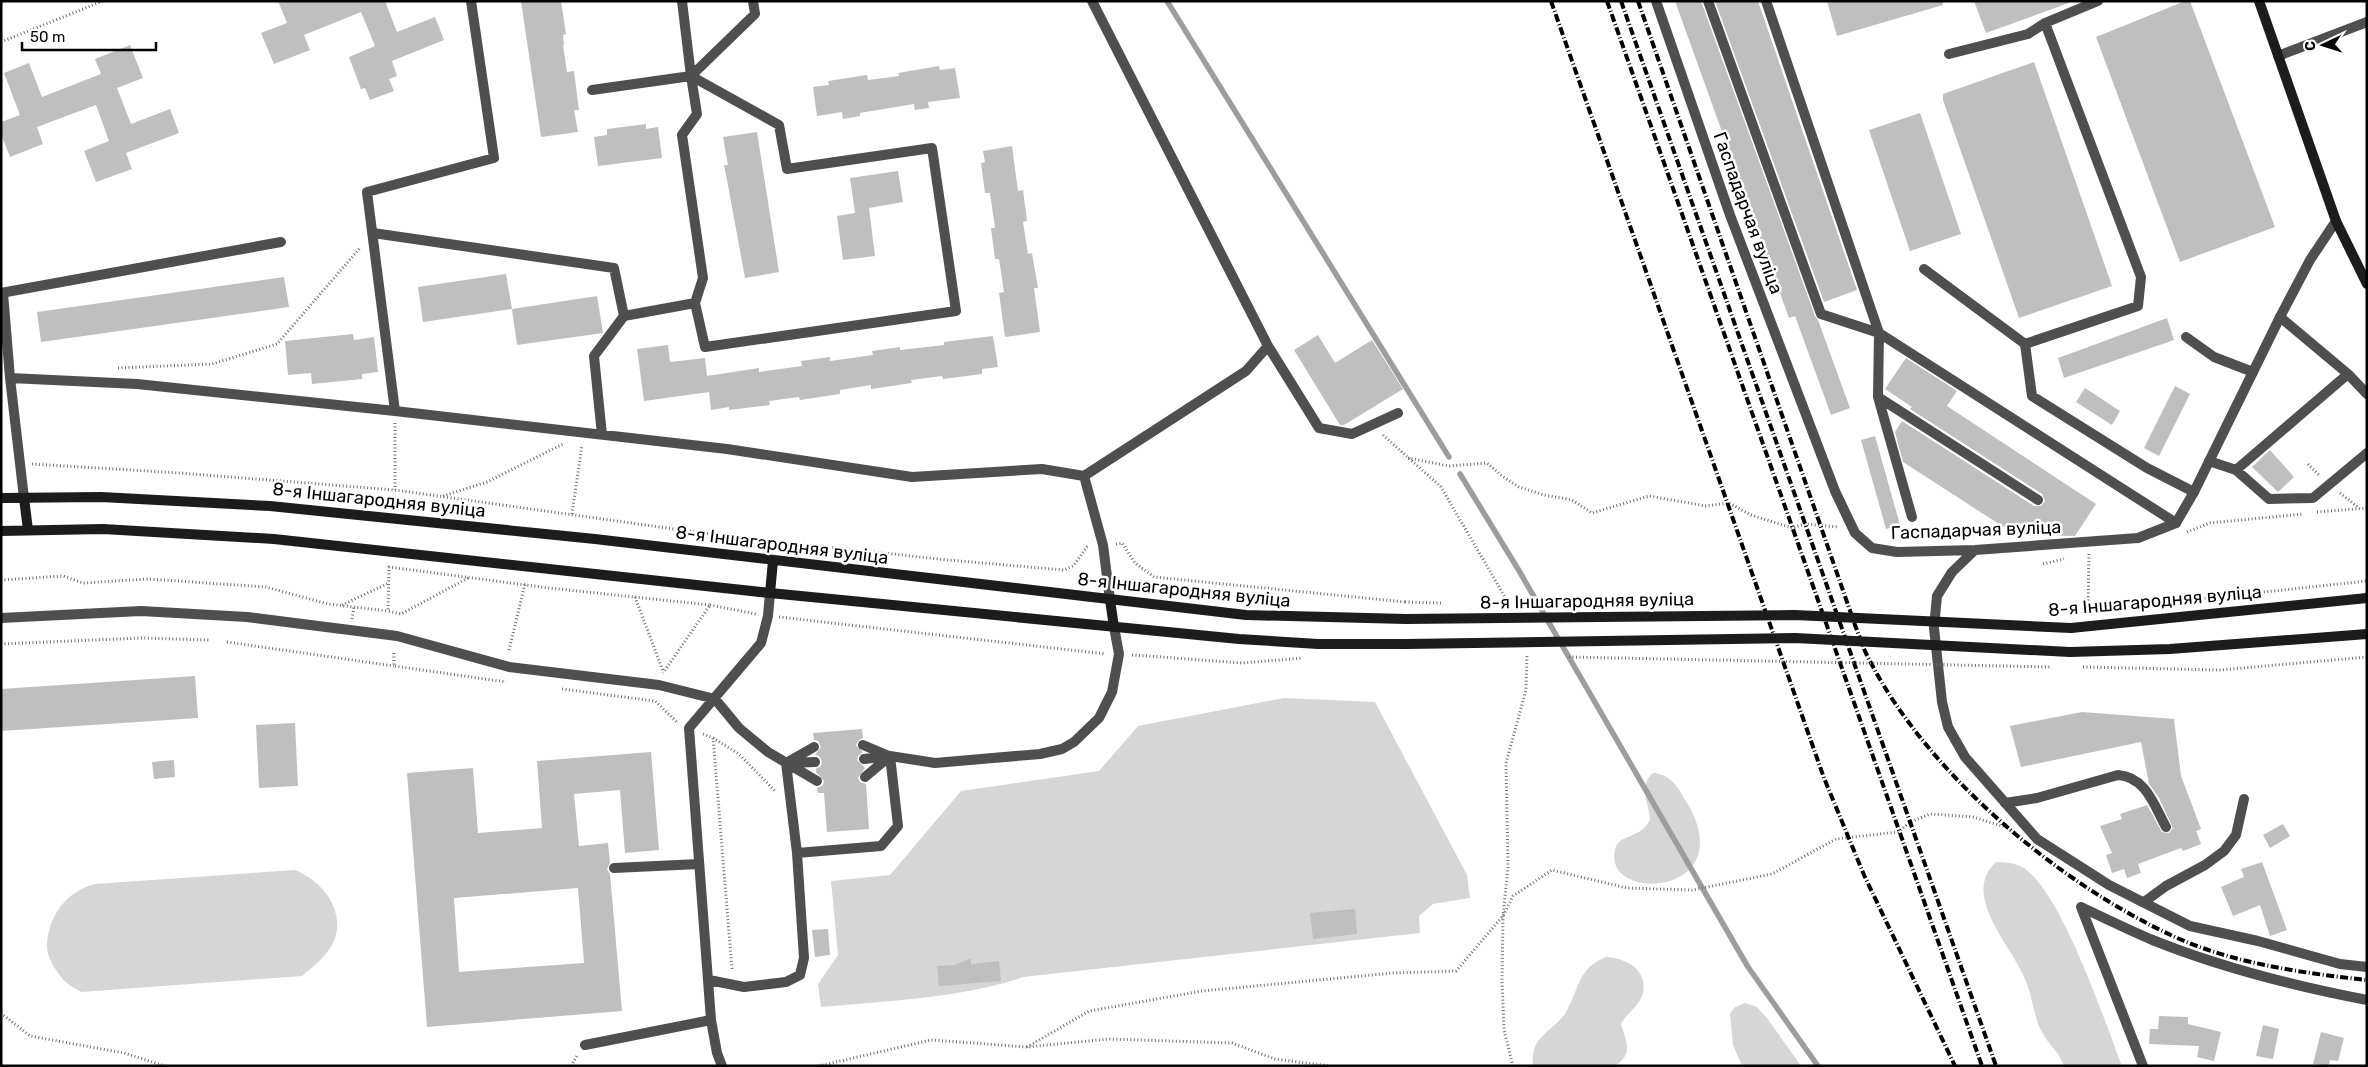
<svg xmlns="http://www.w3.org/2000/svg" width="2368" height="1067" font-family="Rubik,sans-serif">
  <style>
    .green { fill: #d6d6d6 }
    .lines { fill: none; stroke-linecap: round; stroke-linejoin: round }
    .stream { stroke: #9d9d9d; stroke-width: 5.5 }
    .building { fill: #bfbfbf; fill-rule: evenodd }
    .path { stroke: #717171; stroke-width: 3; stroke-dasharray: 1 2.5; stroke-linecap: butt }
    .lane { stroke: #4f4f4f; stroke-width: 10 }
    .street { stroke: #4f4f4f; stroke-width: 10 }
    .secondary { stroke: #1c1c1c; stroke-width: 10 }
    .rail { stroke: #000; stroke-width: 4; stroke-dasharray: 8 2.5 1 2.5; stroke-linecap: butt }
    .path-bridge { stroke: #717171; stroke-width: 3; stroke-dasharray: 1 2.5; stroke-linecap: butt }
    .secondary-bridge { stroke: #1c1c1c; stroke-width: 10 }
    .labels { text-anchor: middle; stroke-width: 5; stroke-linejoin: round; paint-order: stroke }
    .street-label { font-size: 18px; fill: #000; stroke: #fff }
  </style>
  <rect width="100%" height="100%" fill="#fff"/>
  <path class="green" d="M1284,698L1375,702L1467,875L1470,898L1433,904L1419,916L1420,933L1023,977C964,998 884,1001 821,1007L818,984L838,955L831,881L890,875L961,791L1099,771L1138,726Z
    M1653,773C1670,774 1678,787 1686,801C1744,897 1602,904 1615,850C1618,833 1640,840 1650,820C1649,804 1638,785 1653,773Z
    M1996,862C2005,862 2014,863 2022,867C2060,888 2105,1022 2122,1066H2064C2060,1053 2049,1045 2043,1034C2033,1017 2033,997 2025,979C2012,946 1960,895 1996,862Z
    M295,870C322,881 346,910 334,941C328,955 314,966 302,976L81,992C75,988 66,984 62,978C56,971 47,957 47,947C47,918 66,891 95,884Z
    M1606,957C1627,958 1650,971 1642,996C1638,1007 1626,1014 1621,1024C1626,1042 1634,1053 1615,1066H1533C1530,1034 1554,1032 1566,1012C1580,988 1577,969 1606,957Z
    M1745,1003L1757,1007L1767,1018L1801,1066H1742L1733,1045L1730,1014L1735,1007Z"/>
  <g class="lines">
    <path class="stream" d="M1167,1L1449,457
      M1460,474L1518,569L1748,967L1818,1066"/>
  </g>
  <path class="building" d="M278,1H385L397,32L435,17L444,40L392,61L397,76L389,79L394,91L370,100L365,88L361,89L349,57L375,46L361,12L304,35L310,50L274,64L261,33L287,23Z
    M521,1H561L566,34L563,35L564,45H563L567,72L574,71L579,110H574L578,132L541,137Z
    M1675,1H1701L1815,316L1818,320L1850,408L1831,415L1795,316L1789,318Z
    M1715,1H1758L1857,290L1824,302Z
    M1827,1H1942L1943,5L1837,36Z
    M1974,1H2069V3L1986,33Z
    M2185,1H2190L2275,227L2180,262L2096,37Z
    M130,45L143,78L117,88L131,124L170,109L179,133L126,153L132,169L96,182L84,151L109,141L96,105L37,127L43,144L10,157L1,134V122L20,115L4,73L29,63L42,97L101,74L95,59Z
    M2034,62L2112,286L2019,318L1943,100V94Z
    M939,66L940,70L955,68L960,98L928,102L929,108L915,110L914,104L860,113V116L843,119L842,112L817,116L813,87L829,85L828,81L867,75L868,80L899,76L898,73Z
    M1920,113L1961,234L1910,251L1869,130Z
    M646,124V129L658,127L662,158L598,166L594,137L607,135V129Z
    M757,132L779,272L745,278L727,180L724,165H728L723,137Z
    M1012,146L1018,191L1023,190L1027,221L1023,222L1028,254L1032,253L1038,288H1034L1040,332L1005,337L999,293L1004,292L999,259H995L991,228H995L990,193H985L981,163L985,162L983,151Z
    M898,171L903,202L869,208L875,256L843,260L837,216L855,213L850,178Z
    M506,274L512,309L423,322L418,287Z
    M284,277L289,307L41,342L37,312Z
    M597,296L603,333L517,345L512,309Z
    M2167,318L2174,340L2064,378L2058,358Z
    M353,334L354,340L374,337L378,372L362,374V379L312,384L311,373L288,375L285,341Z
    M1318,335L1335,363L1372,340L1403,389L1344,425H1340L1294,350Z
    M993,336L998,367L982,369V374L943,379L942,376L911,380L912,383L871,389V385L840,390V394L800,400L799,397L769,401L770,405L729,410V407L711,410L709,392L644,401L637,349L668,345L670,362L705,358L707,376L759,368V372L802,366L801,361L830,357V361L873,355L872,351L900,347V350L944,345V342Z
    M1906,358L1957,391L1947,406L2096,504L2075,536L2016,535L1903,462L1895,432L1902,421L2034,506H2041L2045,501L2042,494L1910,409L1912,407L1885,389Z
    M2175,386L2190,394L2159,456L2144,448Z
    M2085,388L2120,411L2112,425L2076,402Z
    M1875,436L1900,525L1886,529L1861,440Z
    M2270,450L2294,477L2278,492L2252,467Z
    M195,676L198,718L1,731V689Z
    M2082,712L2174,719L2181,776L2201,829L2196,831L2201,844L2183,851L2181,848L2138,864L2141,873L2127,878L2124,869L2112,873L2106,855L2112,853L2100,826L2122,819L2120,814L2147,805L2162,832L2169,833L2173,828L2159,798L2149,784L2141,742L2021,767L2010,726Z
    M295,723L298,786L259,788L256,725Z
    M862,729L863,738L859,740L856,745L863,752L858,756L857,760L865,768L858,778L860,782L866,784L869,829L827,832L824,793H818L817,788L823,785L824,781L816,772V769L821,766L822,761L819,756L815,755L821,747L818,741L814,740L813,733Z
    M651,752L659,850L625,853L620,790L574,794L579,846L608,843L610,863L607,869L610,874L622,1011L427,1027L407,773L473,768L478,833L542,828L537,761ZM578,888L584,963L459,972L454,898Z
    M174,760L175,777L154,779L152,762Z
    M2283,824L2290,836L2270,848L2263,835Z
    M2262,862L2287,930L2270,936L2260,905L2233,916L2221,887L2244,877L2241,869Z
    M1355,909L1357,934L1313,939L1310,913Z
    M828,929L830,955L815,957L812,930Z
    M971,958V964L999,961L1001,981L939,986L937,966L955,965Z
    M2159,1016L2188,1017V1024L2221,1032L2214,1061L2197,1057L2199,1046L2149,1044L2150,1029H2158Z
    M2263,1025L2279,1029L2273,1059L2256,1056Z
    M2321,1032L2344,1038L2338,1061L2330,1060L2329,1066L2313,1064Z"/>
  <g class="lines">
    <path class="path" d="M1,42L103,1
      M118,368L212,364L277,344L360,248
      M395,423V490
      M1383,435L1441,487L1509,604
      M1408,458L1449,466L1487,463L1502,476L1519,487L1544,495L1572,500L1592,513L1649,496L1706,506L1729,503L1751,515L1792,528L1805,524L1838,527
      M32,464L180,473L395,490L717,535L948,560L1064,570L1073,566L1087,547L1090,546
      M2308,464L2320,476
      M2340,493L2359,508
      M443,496L487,482L563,444
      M2317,512L2367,508
      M572,514L582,445
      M2187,532L2210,523L2303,514
      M1116,544L1122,543L1135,563L1154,577L1405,602
      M2043,564L2064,559
      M468,578L401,614L388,611L389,567L549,588L710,605L663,673
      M1,580L63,576L83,583L148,579L266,587L328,604L388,611
      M635,597L663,671
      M342,605L389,583
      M710,605L756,614
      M2142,605L2367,581
      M2088,611L2089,554
      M779,617L1106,654
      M352,619L354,607
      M227,642L394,666
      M1,644L141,638L209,640
      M509,650L525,584
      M394,653V666L506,682
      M1132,655L1242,663L1303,658
      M2083,667L2220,670L2367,657
      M562,689L655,701L678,723
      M703,734L713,738L732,969
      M713,738L739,754L775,791
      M1,1013L30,1036L124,1053L165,1066
      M1027,1047L1089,1011L1202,991L1393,973L1456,971L1503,916L1513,896L1552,870L1627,888L1692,890L1772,874L1836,839L1898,832L1910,822L1930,814L1973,817L2008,828
      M571,1066L577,1056
      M819,1066L931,1040L1027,1047L1109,1039L1232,1043L1275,1059L1330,1066
      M1513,1066L1504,1030L1502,980L1503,916L1508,867L1506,763L1526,690L1527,655"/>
    <path class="lane" d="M682,1L691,76
      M1092,1L1268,346L1246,371L1084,476L1103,545L1110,600
      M1708,1L1821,314L1879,333L2176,523
      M1766,1L1879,333L1878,397L2038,500
      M1949,54L2028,34L2045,23L2098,1
      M2278,56L2367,22
      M691,76L779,125L787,169L932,148L956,311L705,347L695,303
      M691,76L755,14L753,1
      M592,90L691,76L697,114L682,135L703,278L695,303L624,316
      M373,233L614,268L624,316L594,356L602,435
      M1924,269L2025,344L2032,396L2147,468L2194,492
      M1,293L281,242
      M3,293L10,378L24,498
      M2280,317L2348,374L2367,394
      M2186,337L2214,357L2253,372
      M2025,344L2138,306L2141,277L2045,23
      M1268,346L1319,428L1352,434L1398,413
      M10,378L137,384L395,411L727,449L912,477L1042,469L1084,476
      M1878,397L1912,517
      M395,411L367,192L494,158L471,1
      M2209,461L2236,470L2269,499L2313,498L2367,453
      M2236,470L2348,374
      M1,618L141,611L247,617L397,636L509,667L659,685L715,699L739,728L768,752L817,781
      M863,745L889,756
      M864,759L890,756L935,763L1040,754L1062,749L1074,742L1099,718L1112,692L1119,654L1114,627
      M786,763L814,747
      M790,763L815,762
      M865,777L890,756
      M2005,803L2037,798L2118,775C2146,777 2154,805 2166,827
      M797,853L881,846L898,826L890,756
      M614,868L699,864
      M2144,902L2166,886L2205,865L2224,851L2236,835L2244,799
      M709,980L744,987L786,982L800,975L804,958L797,853L786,763
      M585,1045L711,1020
      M722,1066L717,1053L711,1020L689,728L761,643L768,616L770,593"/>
    <path class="street" d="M1656,1L1730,215L1835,491L1855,533L1872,548L1897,552L1975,550L2138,538L2176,523L2194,492L2280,317L2310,260L2336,221
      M1975,550L1952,572L1937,596L1934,628L1942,702L1948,727L1965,757L2037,839L2109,885L2190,926L2258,941L2340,964L2367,967
      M2081,907C2104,918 2127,929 2150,939C2219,967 2294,986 2367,1000
      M2081,907L2143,1066"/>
    <path class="secondary" d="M2259,1L2336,221L2367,284
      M1,498L101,497L270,506L595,539L1246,615L1406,619
      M24,498L28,530
      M1,531L103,529L274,539L770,593L1239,639L1318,644H1406
      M770,593L773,561
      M1110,600L1114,627
      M2071,628L2367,598
      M2070,652L2170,649L2367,634"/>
    <path class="rail" d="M1551,1L1824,778L1864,875L1955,1066
      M1607,1L1982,1066
      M1621,1L1996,1066
      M1638,1L1855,625C1860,638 1864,651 1871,663C1930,776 2061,885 2175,937C2235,964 2303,973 2367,980"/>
    <path class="path-bridge" d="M1405,602L1442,603
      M1569,657L2050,667"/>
    <path class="secondary-bridge" d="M1406,619L1795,615L2071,628
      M1406,644L1795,638L2070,652"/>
  </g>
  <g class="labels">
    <g class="street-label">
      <text transform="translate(1748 213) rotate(70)" y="6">Гаспадарчая вуліца</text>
      <text transform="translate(379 500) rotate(6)" y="6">8-я Іншагародняя вуліца</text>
      <text transform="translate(1976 530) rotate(-2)" y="6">Гаспадарчая вуліца</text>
      <text transform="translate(782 545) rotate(7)" y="6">8-я Іншагародняя вуліца</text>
      <text transform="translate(1184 590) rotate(6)" y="6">8-я Іншагародняя вуліца</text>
      <text transform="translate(1587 601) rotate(-1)" y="6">8-я Іншагародняя вуліца</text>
      <text transform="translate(2155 601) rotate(-5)" y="6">8-я Іншагародняя вуліца</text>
    </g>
  </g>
  <rect width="2368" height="1067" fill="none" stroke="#000000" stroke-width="5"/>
  <g transform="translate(2323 45) rotate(266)" stroke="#ffffff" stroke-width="4" paint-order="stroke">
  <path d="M0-4L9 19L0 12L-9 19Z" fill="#000000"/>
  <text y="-8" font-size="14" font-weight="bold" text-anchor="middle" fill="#000000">С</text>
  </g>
  <path d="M22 42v8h134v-8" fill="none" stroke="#000000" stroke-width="2.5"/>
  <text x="30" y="42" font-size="15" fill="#000000" stroke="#ffffff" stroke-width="4" paint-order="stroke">50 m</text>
</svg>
